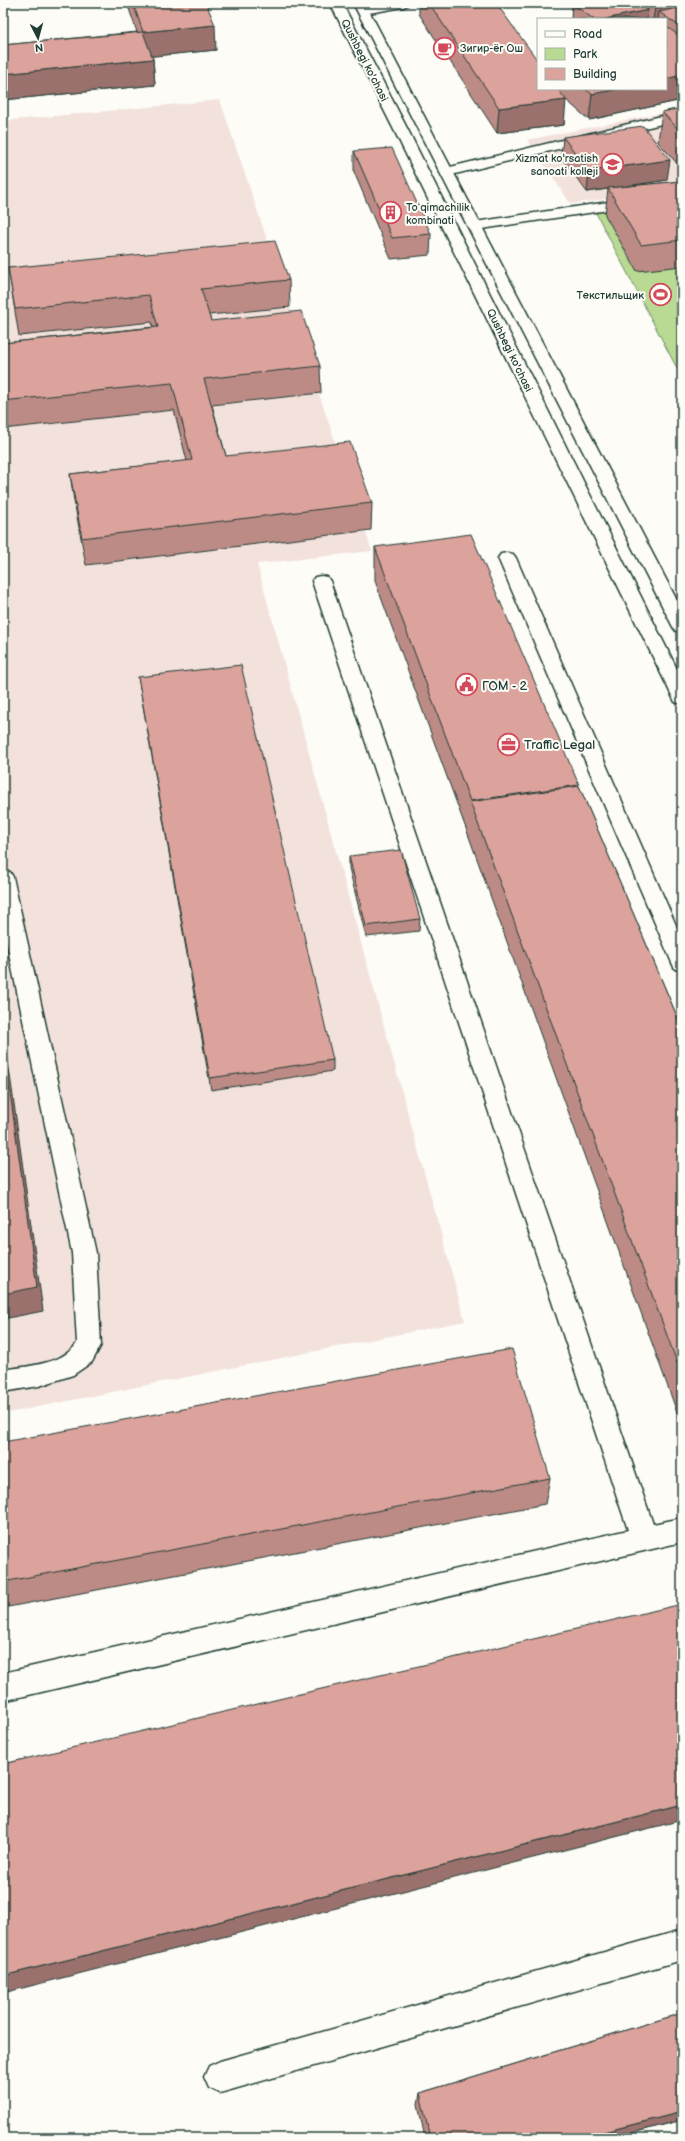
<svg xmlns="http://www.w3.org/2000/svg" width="685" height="2141" font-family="'Balsamiq Sans',sans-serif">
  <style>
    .built { fill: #f3e1dc }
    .green { fill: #b8da93; stroke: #6c8c64 }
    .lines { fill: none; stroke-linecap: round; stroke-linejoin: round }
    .lane-casing { stroke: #1f3d34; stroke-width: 3 }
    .primary-casing { stroke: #1f3d34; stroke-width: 3 }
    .lane { fill: #fdfcf7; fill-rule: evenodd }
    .primary { fill: #fdfcf7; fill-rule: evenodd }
    .wall { fill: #bd8b86; stroke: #1f3d34 }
    .shaded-wall { fill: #9a716d; stroke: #1f3d34 }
    .building { fill: #dca29c; stroke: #1f3d34 }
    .labels { text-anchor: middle; stroke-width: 4; stroke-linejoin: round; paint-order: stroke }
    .far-poi-label { font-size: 11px; fill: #1f3d34; stroke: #fdfcf7; text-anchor: start }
    .far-street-label { font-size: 11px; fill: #1f3d34; stroke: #fdfcf7 }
    .poi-label { font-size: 13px; fill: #1f3d34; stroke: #fdfcf7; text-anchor: start }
  </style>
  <rect width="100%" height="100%" fill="#fdfcf7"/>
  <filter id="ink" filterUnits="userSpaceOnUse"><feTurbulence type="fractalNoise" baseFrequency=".025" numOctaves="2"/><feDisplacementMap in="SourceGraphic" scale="8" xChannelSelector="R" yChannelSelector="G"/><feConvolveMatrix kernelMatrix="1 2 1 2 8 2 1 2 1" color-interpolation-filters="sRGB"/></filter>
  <g filter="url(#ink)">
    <path class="built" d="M220,100L372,551L257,564L465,1321L3,1414V121Z
      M682,109V188L571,204L527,140Z"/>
    <path class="green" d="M682,198V378L595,211Z"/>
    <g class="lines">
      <defs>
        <path id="lane" d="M383,3H410L404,7L363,14L357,10L359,7Z
          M682,111V119L447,176L440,172L442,169Z
          M682,191V199L475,230L468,226L475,222Z
          M507,553L513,554L516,558L682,939V971L675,969L672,963L498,558L501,554Z
          M321,576L327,577L330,581L653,1524L682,1518V1542L3,1701V1673L628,1530L312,581L315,577Z
          M3,870L10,872L13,877L96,1253L101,1345L92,1362L73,1375L39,1386L3,1392V1370C26,1366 63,1365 77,1343L72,1253L3,925Z
          M682,1930V1960L220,2093L209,2088L204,2077L209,2066L220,2061Z"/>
        <path id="primary" d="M330,3H342L409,132L682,679V704L675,702L673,698L395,132Z
          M353,3H365L682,610V633L676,631L673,627Z"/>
      </defs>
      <use href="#lane" class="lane-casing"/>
      <use href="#primary" class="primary-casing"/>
      <use href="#lane" class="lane"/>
      <use href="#primary" class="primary"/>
    </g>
    <path class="wall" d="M127,3H206L216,50L152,56L153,59L155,85L3,100V45L137,32Z
      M419,3H496L538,89H666V19H571L572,3H682V100L589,120L565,99L564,125L497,133L419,14Z
      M682,108V169L658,142L662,112Z
      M563,137L667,180L612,188L682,181V266L637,271L605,215L608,189L587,192L561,157Z
      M354,151L431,234L430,255L391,259L354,172Z
      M8,268L289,280L290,307L209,315L211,321L320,366L321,393L212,405L226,456L372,503L371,530L86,565L74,501L70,474L187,461L174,410L3,429V343L153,327L152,322L19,336Z
      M375,547L579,786L682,1028V1426L468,834L375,581Z
      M138,677L333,1060V1071L211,1090L140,689Z
      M349,856L420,919L419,931L366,937L349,868Z
      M3,1442L550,1478L545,1504L3,1608Z
      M682,2013V2120L613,2138H425L418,2104L420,2093Z"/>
    <path class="shaded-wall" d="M680,3H682V21L659,12L658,19H653L655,8Z
      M648,10L647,19H605Z
      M215,25L216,50L145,57L143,32Z
      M153,59L155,85L3,100V74Z
      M682,75V100L589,120L592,94L618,89H666V79Z
      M566,100L564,125L497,133L499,108Z
      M670,160L667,180L587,192L589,171Z
      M3,1025L43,1311L3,1319Z
      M682,1805V1820L3,1993V1976Z
      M682,2112V2120L613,2138H580Z"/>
    <path class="building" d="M133,3H206L215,25L143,32L153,59L3,74V45L143,32Z
      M429,3H496L538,61V89H558L566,100L499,108Z
      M572,3H639L648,10L605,19H593Z
      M647,3H680L655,8Z
      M682,7V28L659,12Z
      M666,26L682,38V75L666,79Z
      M585,89H618L592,94Z
      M682,108V133L662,112Z
      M643,126L670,160L589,171L563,137Z
      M392,148L431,234L392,238L354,151Z
      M682,181V240L641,245L608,188Z
      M275,241L289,280L201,289L211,321L301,311L320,366L204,379L226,456L350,442L372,503L82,538L70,474L192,460L172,383L3,401V343L158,327L149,295L15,309L8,268Z
      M471,534L579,785L470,801L375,547Z
      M241,665L333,1060L210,1078L138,677Z
      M579,786L682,1028V1376L470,802Z
      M401,850L420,919L366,926L349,856Z
      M3,1042L37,1287L3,1294Z
      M512,1349L550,1478L3,1582V1442Z
      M682,1604V1805L3,1976V1764Z
      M682,2013V2112L580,2138H430L420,2093Z"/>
  </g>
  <defs>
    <symbol id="cafe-ring" viewBox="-11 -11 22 22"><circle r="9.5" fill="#fdfcf7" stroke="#d1495b" stroke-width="1.5"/><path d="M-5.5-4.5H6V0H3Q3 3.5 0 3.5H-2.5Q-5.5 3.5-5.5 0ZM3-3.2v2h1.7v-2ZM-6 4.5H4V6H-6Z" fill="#d1495b"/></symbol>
    <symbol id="university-ring" viewBox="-11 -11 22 22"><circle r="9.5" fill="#fdfcf7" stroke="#d1495b" stroke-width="1.5"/><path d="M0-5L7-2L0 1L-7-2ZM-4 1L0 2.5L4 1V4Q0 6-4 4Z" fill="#d1495b"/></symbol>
    <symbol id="building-ring" viewBox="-11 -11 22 22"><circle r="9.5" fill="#fdfcf7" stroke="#d1495b" stroke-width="1.5"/><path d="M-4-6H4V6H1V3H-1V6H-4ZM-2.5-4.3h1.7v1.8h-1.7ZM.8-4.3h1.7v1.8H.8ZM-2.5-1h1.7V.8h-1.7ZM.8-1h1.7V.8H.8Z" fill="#d1495b"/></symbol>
    <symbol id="stadium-ring" viewBox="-11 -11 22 22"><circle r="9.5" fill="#fdfcf7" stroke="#d1495b" stroke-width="1.5"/><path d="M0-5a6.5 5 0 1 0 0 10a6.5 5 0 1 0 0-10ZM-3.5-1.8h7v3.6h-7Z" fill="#d1495b"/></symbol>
    <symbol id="civic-ring" viewBox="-11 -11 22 22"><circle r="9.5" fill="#fdfcf7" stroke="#d1495b" stroke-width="1.5"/><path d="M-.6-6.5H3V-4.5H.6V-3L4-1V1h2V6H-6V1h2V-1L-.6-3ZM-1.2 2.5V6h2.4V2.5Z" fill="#d1495b"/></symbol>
    <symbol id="office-ring" viewBox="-11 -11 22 22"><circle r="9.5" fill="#fdfcf7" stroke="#d1495b" stroke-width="1.5"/><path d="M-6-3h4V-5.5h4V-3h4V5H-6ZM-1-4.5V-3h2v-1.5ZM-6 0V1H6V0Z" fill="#d1495b"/></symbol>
  </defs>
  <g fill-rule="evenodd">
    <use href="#cafe-ring" x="432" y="36" width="25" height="25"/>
    <use href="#university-ring" x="600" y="152" width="25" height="25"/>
    <use href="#building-ring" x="378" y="200" width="25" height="25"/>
    <use href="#stadium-ring" x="648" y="282" width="25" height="25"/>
    <use href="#civic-ring" x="454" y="672" width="25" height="25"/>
    <use href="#office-ring" x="496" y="732" width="25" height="25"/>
  </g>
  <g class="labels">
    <g class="far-poi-label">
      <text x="460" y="52">Зигир-ёг Ош</text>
      <text x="598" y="162" text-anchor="end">Xizmat ko'rsatish<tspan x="598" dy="13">sanoati kolleji</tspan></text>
      <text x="406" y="211">Toʻqimachilik<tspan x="406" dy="13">kombinati</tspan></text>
      <text x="644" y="299" text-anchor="end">Текстильщик</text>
    </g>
    <g class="far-street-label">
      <text transform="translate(365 60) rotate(63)" y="4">Qushbegi ko'chasi</text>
      <text transform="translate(510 350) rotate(64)" y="4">Qushbegi ko'chasi</text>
    </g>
    <g class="poi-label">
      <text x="482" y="690">ГОМ - 2</text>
      <text x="524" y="749">Traffic Legal</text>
    </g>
  </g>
  <rect width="685" height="2141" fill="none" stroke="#fdfcf7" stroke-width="16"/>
  <rect x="8" y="8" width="669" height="2125" fill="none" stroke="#1f3d34" stroke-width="1.5" filter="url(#ink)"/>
  <rect x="537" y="18" width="130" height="72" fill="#fdfcf7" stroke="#a4b0a9"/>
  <rect x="545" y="31" width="20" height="6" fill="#fdfcf7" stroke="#a4b0a9"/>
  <text x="573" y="38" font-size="12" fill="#1f3d34">Road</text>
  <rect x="545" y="48" width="20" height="12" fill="#b8da93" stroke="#a4b0a9"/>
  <text x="573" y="58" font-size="12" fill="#1f3d34">Park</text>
  <rect x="545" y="68" width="20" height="12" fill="#dca29c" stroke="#a4b0a9"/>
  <text x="573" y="78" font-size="12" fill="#1f3d34">Building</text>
  <g transform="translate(38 38) rotate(174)" stroke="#fdfcf7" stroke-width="3" paint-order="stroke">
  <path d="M0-3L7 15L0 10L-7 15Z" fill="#1f3d34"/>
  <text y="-6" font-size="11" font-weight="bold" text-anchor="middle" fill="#1f3d34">N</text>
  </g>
</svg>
